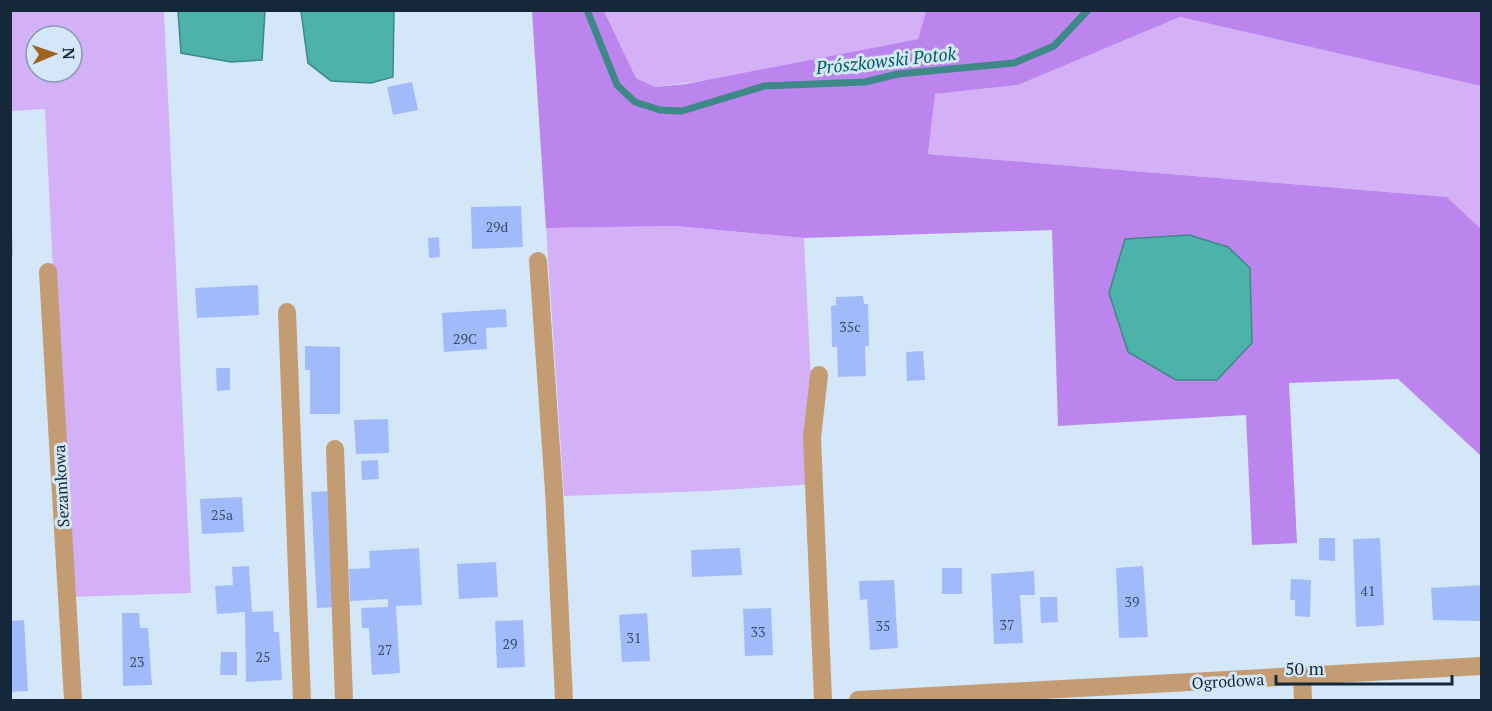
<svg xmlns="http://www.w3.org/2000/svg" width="1492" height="711" font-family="'PT Serif',serif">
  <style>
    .green { fill: #d4b0f7; fill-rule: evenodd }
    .forest { fill: #bc85ee }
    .water { fill: #4db2a9; stroke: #3c8987; stroke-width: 1.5 }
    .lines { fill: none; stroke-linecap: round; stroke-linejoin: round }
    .stream { stroke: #3c8987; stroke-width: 7 }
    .building { fill: #a1bbfa }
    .minor { stroke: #c39c74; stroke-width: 18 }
    .labels { text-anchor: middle; stroke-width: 6; stroke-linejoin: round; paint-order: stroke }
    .number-label { font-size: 14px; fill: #384d69 }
    .street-label { font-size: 16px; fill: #152839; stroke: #d4e7f9 }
    .water-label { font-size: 18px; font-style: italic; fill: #035f58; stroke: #d4e7f9 }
  </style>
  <rect width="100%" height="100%" fill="#d4e7f9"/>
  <path class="green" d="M11,11H164L191,593L69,597L45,109L11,111ZM36,36H72V72H36Z
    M604,11H926L918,39L701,81L655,87L636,78Z
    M1180,17L1481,86V229L1447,197L928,154L934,94L1018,85Z
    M675,226L804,238L816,484L708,491L564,496L546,228Z"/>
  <path class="forest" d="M532,11H604L636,78L655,87L686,84L918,39L926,11H1481V86L1180,17L1018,85L935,94L928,154L1447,197L1481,229V456L1398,379L1289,383L1297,543L1252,545L1246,415L1058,426L1052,230L804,238L675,226L546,228Z"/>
  <path class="water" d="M178,11H265L262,60L231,62L181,53Z
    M301,11H394L393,77L371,83L331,81L308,63Z
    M1189,235L1228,247L1250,268L1252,343L1217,380H1176L1128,352L1109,293L1125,239Z"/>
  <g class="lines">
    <path class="stream" d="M587,10L617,85L635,102L660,110L682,111L764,86L865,82L898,74L1014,63L1054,46L1088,10"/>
  </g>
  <path class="building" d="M412,82L418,110L393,115L387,87Z
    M521,206L523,247L472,249L471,207Z
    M10,232H12L13,255H10Z
    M439,237L440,257L429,258L428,238Z
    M258,285L259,315L197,318L195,288Z
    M863,296L864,304H868L869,346H865L866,376L838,377L837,347H832L831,306L836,305V297Z
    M506,309L507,327L486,328L487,349L444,352L442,313Z
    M305,346L340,347V414H310V370H305Z
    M923,351L925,380L907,381L906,352Z
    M216,368H230V390L217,391Z
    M388,419L389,453L356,454L354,420Z
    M378,460L379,479L362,480L361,461Z
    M329,491L336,607L317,608L311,492Z
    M242,497L244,532L202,534L200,499Z
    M1319,538H1335V561L1319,560Z
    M1380,538L1384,625L1356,627L1353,539Z
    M419,548L422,605L396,606L400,673L372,675L369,628H362L361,608L388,607V599L350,601L349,569L370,568L369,551Z
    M740,548L742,575L692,577L691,550Z
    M496,562L498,597L459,599L457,564Z
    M249,566L252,612L273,611L274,632H279L282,680L246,682L245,612L217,614L215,586L233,585L232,567Z
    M1143,566L1148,637L1119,638L1116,568Z
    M942,568H962V594H942Z
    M1034,571L1035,595H1020L1023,643L994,644L991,574Z
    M1291,579L1311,580L1310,617L1295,616V600H1290Z
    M894,580L898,648L870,650L867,599L860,600L859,581Z
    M1482,585V618L1479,621L1433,620L1431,588Z
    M1040,597H1057L1058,622L1041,623Z
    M771,608L773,655L745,656L743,609Z
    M122,613H139L140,628H148L152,685L123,686Z
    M647,613L650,661L622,662L619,615Z
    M24,620L28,691L10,692V621Z
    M523,620L525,667L497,668L495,621Z
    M221,652H237V675H220Z"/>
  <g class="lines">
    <path class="minor" d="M538,261L554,491L564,700
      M48,272L73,700
      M287,312L302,700
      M819,375L812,438L823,700
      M335,449L344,700
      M1302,677L1303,700
      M858,700L1482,666"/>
  </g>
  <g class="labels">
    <g class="number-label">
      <text x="497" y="232">29d</text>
      <text x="850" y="332">35c</text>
      <text x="465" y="344">29C</text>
      <text x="222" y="520">25a</text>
      <text x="1368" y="596">41</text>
      <text x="1132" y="607">39</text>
      <text x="1007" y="630">37</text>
      <text x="883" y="631">35</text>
      <text x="758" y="637">33</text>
      <text x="634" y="643">31</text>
      <text x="510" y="649">29</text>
      <text x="385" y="655">27</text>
      <text x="263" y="662">25</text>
      <text x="137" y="667">23</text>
    </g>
    <g class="street-label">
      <text transform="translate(61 486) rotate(-93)" y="6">Sezamkowa</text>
      <text transform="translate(1228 681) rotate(-3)" y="6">Ogrodowa</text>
    </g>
    <g class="water-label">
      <text transform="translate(886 61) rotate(-6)" y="6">Prószkowski Potok</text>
    </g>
  </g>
  <rect width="1492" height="711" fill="none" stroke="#152839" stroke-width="24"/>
  <g transform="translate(54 54) rotate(88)"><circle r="28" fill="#d4e7f9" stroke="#889bac" stroke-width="1.5"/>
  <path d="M0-4.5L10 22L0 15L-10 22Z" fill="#9c6420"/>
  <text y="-9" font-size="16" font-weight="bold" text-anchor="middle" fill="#152839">N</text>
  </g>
  <path d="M1276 675v9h176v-9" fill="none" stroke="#152839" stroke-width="3"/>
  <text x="1285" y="675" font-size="18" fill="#152839" stroke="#d4e7f9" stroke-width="4.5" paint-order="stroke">50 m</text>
</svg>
